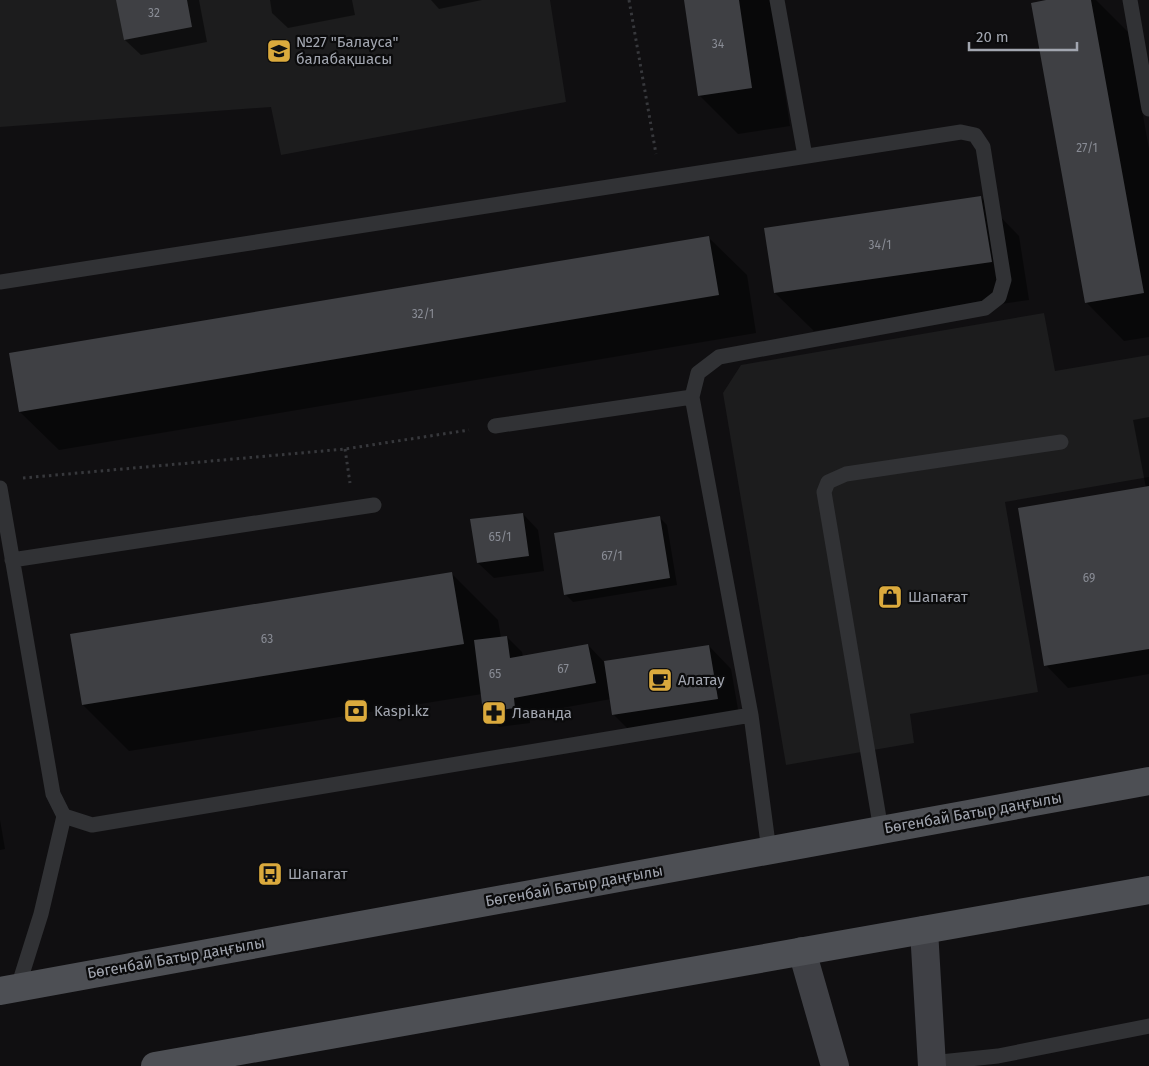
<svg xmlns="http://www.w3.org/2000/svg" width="1149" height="1066" font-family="'Fira Sans',sans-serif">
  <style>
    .built { fill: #1c1c1d }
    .shadow { fill: #0007 }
    .building { fill: #3f4044 }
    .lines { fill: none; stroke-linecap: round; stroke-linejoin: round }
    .path { stroke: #37383c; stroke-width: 3; stroke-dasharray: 2.5 4; stroke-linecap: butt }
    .lane { stroke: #313235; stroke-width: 15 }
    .secondary { stroke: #3f4045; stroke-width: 28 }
    .primary { stroke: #4d4f54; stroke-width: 28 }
    .labels { text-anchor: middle; stroke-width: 4.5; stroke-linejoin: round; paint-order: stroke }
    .number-label { font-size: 12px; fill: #898c95 }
    .poi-label { font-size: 15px; fill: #a2a6b0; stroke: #0b0b0c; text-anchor: start }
    .street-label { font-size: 15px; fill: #a2a6b0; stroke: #0b0b0c }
  </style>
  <rect width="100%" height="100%" fill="#100f11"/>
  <path class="built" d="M0,0H550L566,102L281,155L271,107L0,127Z
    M1044,313L1055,371L1149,355V477L1005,502L1038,692L910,714L914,743L786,765L723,393L741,365Z"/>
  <path class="shadow" d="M117,0H199L207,42L141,55L125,40Z
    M270,0H352L355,15L288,28L272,13Z
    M431,0H482L439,9Z
    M685,0H771L790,126L738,134L699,95Z
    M1053,0H1096L1128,32L1149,149V337L1124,341L1086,302Z
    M981,197L1019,236L1029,300L814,331L775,293L766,229Z
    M708,237L747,275L756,333L59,450L20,412Z
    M1149,417V674L1068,688L1046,665L1146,488L1133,420Z
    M523,514L538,530L544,571L494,578L478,563Z
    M660,518L667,525L677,585L573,602L565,594Z
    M452,574L498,620L501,638L507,637L522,652L523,657L588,645L604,662L709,646L731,669L740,721L636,737L613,714L611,699L529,714L530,723L499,727L484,711L482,694L129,751L83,705Z
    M0,820L5,849L0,850Z"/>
  <path class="building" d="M116,0H187L192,27L124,40Z
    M684,0H739L752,88L698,96Z
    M1046,0H1091L1144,293L1085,303L1031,3Z
    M981,196L992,262L774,293L764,228Z
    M709,236L719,295L19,412L9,353Z
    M1149,486V649L1044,666L1018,508Z
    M523,513L529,556L477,563L470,519Z
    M660,516L670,578L564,595L554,533Z
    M452,572L464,644L82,705L70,634Z
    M507,636L510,658L588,644L596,683L514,698L515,708L483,712L474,640Z
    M709,645L718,699L612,715L604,661Z"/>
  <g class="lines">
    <path class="path" d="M629,0L656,154
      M345,449L350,483
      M23,478L345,449L469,430"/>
    <path class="lane" d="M777,0L805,156
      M1130,0L1149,109
      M0,282L961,132L975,135L983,147L1004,280L999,297L985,308L719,357L698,373L692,397L751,715L769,851
      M495,426L692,397
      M0,488L53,794L64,816L92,825L751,715
      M12,560L374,505
      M881,830L824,492L828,482L846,474L1061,442
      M18,987L41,914L64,816
      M931,1063L998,1056L1149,1026"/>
    <path class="secondary" d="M924,930L932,1066
      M802,951L835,1066"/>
    <path class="primary" d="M0,991L1149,781
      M155,1066L1149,890"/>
  </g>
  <defs>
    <symbol id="school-square" viewBox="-11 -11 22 22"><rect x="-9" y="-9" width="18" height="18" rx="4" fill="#dbaa3d" stroke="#0b0b0c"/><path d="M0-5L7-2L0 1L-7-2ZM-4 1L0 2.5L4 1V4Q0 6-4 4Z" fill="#111"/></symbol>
    <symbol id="shop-square" viewBox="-11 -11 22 22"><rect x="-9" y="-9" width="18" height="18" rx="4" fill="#dbaa3d" stroke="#0b0b0c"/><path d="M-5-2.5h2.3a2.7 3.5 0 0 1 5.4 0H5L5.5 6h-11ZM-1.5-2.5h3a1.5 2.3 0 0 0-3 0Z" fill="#111"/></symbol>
    <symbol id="cafe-square" viewBox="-11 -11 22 22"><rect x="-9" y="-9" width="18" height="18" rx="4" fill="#dbaa3d" stroke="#0b0b0c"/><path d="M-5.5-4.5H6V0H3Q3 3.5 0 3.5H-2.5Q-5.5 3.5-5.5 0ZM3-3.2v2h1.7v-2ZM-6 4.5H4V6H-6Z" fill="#111"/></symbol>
    <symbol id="bank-square" viewBox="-11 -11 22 22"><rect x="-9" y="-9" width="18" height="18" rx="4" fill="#dbaa3d" stroke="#0b0b0c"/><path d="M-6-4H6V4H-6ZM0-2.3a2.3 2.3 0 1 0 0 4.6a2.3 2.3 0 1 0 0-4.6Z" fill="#111"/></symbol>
    <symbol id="pharmacy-square" viewBox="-11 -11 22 22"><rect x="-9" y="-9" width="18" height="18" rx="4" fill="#dbaa3d" stroke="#0b0b0c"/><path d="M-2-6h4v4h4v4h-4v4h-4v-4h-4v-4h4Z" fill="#111"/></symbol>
    <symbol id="bus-square" viewBox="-11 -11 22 22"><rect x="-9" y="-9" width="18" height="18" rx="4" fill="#dbaa3d" stroke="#0b0b0c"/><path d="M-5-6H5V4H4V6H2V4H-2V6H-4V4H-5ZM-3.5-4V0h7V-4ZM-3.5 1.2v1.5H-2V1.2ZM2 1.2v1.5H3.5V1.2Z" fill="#111"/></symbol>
  </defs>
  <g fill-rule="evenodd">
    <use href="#school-square" x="265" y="37" width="28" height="28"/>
    <use href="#shop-square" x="876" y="583" width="28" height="28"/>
    <use href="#cafe-square" x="646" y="666" width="28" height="28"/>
    <use href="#bank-square" x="342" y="697" width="28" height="28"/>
    <use href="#pharmacy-square" x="480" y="699" width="28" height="28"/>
    <use href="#bus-square" x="256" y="860" width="28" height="28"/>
  </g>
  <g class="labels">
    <g class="number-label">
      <text x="154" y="17">32</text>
      <text x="718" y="48">34</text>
      <text x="1087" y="152">27/1</text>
      <text x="880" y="249">34/1</text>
      <text x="423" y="318">32/1</text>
      <text x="500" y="541">65/1</text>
      <text x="612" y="560">67/1</text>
      <text x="1089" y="582">69</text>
      <text x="267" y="643">63</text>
      <text x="563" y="673">67</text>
      <text x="495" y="678">65</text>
    </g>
    <g class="poi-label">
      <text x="296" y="47">№27 "Балауса"<tspan x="296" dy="17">балабақшасы</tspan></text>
      <text x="908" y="602">Шапағат</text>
      <text x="678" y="685">Алатау</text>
      <text x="374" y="716">Kaspi.kz</text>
      <text x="512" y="718">Лаванда</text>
      <text x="288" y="879">Шапагат</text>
    </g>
    <g class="street-label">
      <text transform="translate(973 813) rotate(-10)" y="5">Бөгенбай Батыр даңғылы</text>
      <text transform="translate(574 886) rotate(-10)" y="5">Бөгенбай Батыр даңғылы</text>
      <text transform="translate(176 958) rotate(-10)" y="5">Бөгенбай Батыр даңғылы</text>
    </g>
  </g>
  <path d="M969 42v8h108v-8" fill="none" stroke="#a2a6b0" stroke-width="2.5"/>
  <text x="976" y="42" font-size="15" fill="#a2a6b0" stroke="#0b0b0c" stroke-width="4" paint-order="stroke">20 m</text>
</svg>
